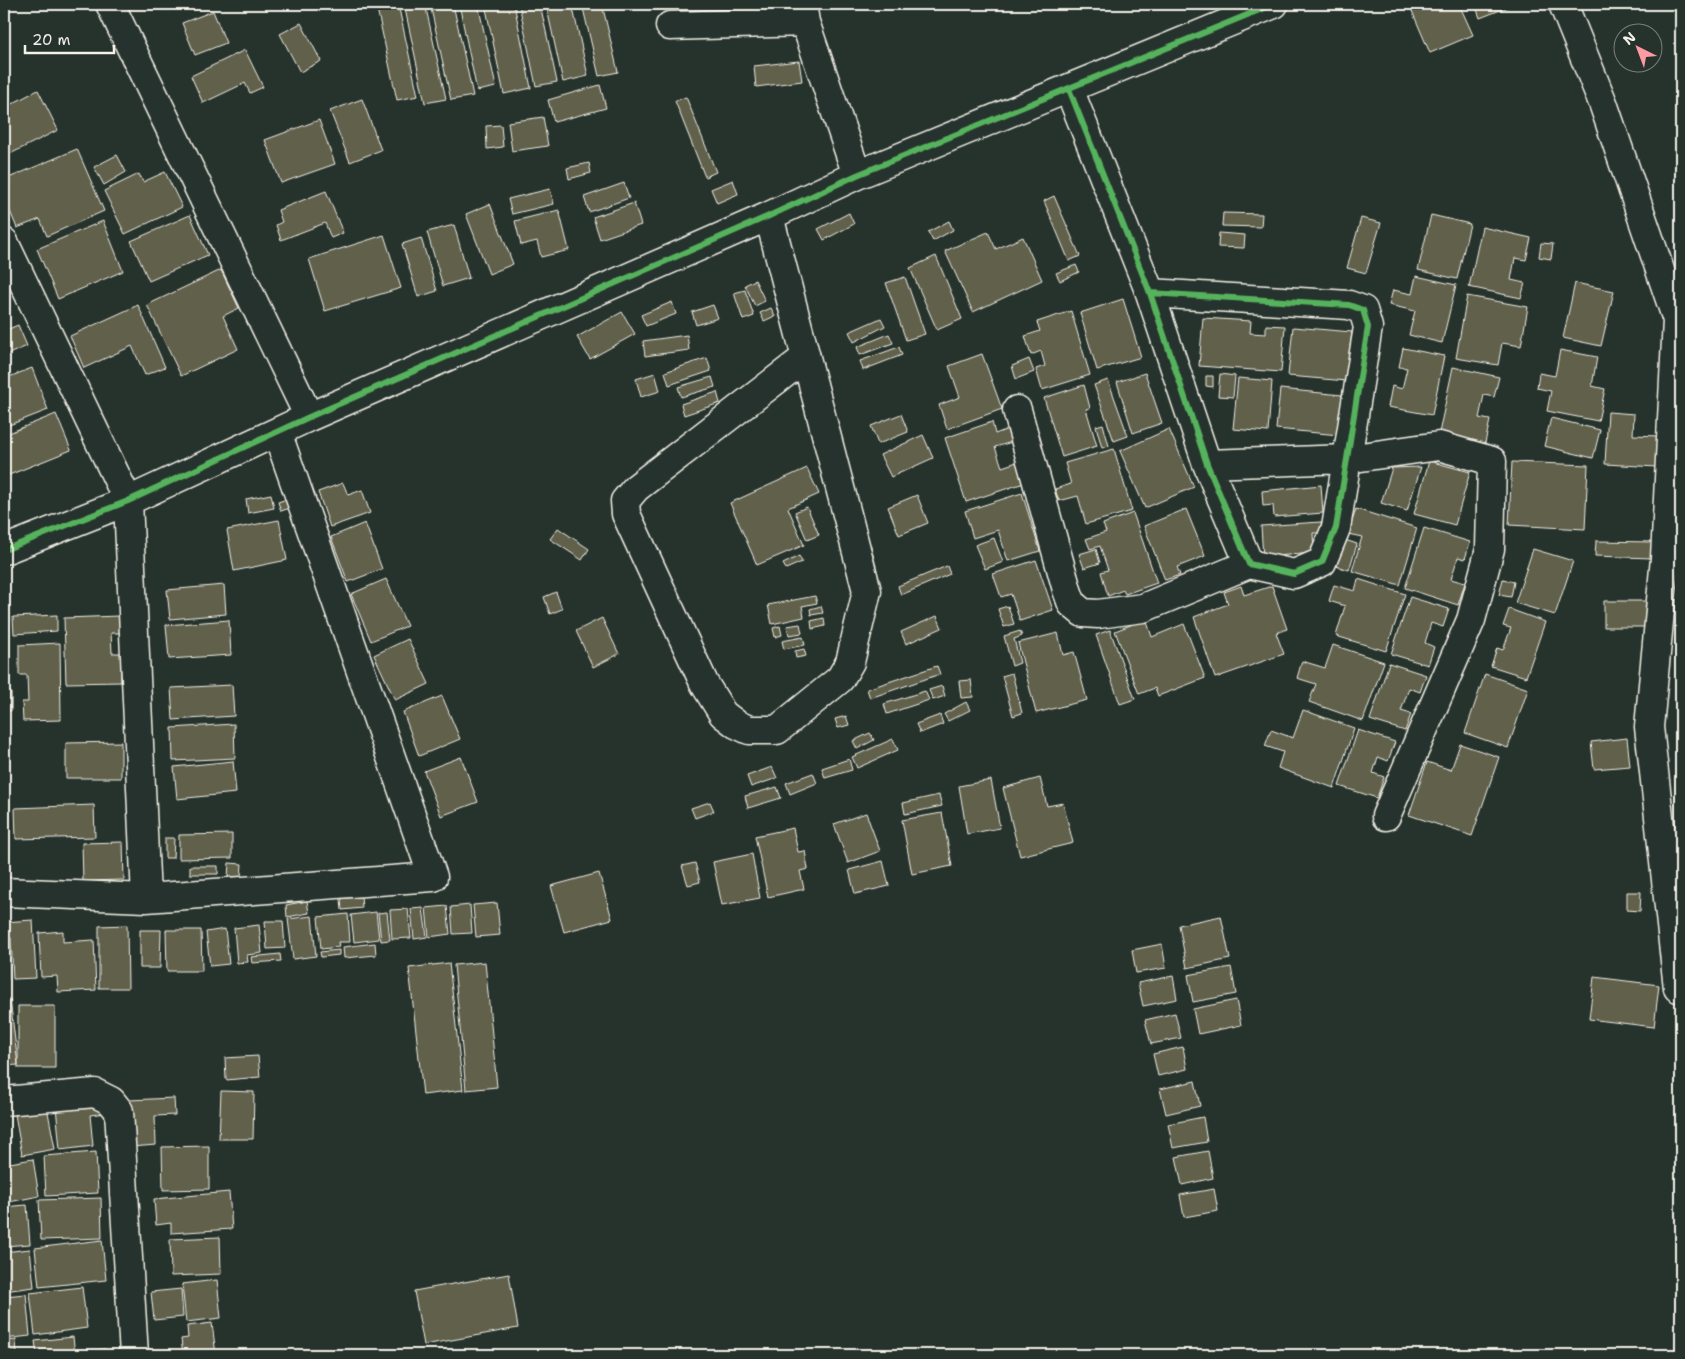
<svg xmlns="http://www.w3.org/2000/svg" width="1685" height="1359" font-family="'Shantell Sans',sans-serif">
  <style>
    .building { fill: #60604b; stroke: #f4f1e8 }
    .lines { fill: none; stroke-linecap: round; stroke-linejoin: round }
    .minor-casing { stroke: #f4f1e8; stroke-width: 31 }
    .minor { stroke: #26332d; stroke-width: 28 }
    .cycleway-casing { stroke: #26332d; stroke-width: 9 }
    .cycleway { stroke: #56b35d; stroke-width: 6 }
  </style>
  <rect width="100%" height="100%" fill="#26332d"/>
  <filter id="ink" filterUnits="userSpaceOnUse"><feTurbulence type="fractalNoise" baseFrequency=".02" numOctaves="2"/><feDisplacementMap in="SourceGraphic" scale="10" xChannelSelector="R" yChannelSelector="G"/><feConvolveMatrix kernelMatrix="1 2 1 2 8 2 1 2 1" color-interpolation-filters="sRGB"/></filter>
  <g filter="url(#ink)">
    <path class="building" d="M376,4H398L418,96L397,100Z
      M404,4H425L446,99L425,103Z
      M430,4H453L473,96L451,100Z
      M459,4H478L496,87L477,91Z
      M485,4H514L531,88L504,94Z
      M519,4H540L557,82L536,86Z
      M546,4H572L588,76L563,82Z
      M582,4H602L618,72L599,76Z
      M1409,4H1459L1473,35L1430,53Z
      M1475,4H1507L1508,7L1480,18Z
      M213,11L226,43L195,55L182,23Z
      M301,23L321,61L300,72L280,34Z
      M245,50L263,87L250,93L245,83L203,103L191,76Z
      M799,61L802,81L756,87L754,66Z
      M600,85L606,108L554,122L548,100Z
      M38,90L58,130L4,157V108Z
      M686,97L716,172L705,177L675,101Z
      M362,99L381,150L350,162L330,111Z
      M543,117L548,146L512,151L508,122Z
      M319,120L335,164L281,183L265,140Z
      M501,125L503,147L487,149L486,126Z
      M77,149L104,211L47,236L40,219L17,228L4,197V180Z
      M117,155L126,172L104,185L94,167Z
      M589,163L591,173L569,179L567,168Z
      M165,172L182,207L125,234L104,191L139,174L143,182Z
      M733,180L738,194L717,203L711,189Z
      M624,183L629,198L589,212L584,197Z
      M550,189L554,204L512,214L508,199Z
      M326,191L343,233L331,238L325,223L281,240L276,225L282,222L278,210Z
      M1054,196L1080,256L1069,261L1044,201Z
      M634,203L641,225L600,239L593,217Z
      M490,204L513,264L489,274L466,214Z
      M559,210L569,250L541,257L537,241L521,245L515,221Z
      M849,213L854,224L824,240L818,229Z
      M1223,213L1262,214L1261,227L1222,226Z
      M190,215L208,255L149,281L131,241Z
      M1431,215L1470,224L1457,279L1418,270Z
      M1361,218L1381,223L1366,273L1347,268Z
      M103,221L123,271L58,299L37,249Z
      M949,221L953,230L933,241L928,232Z
      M454,225L469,278L443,286L427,232Z
      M1482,227L1531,238L1526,260L1515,258L1511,280L1525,283L1521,298L1469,287Z
      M988,232L996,249L1023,237L1042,280L973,312L945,251Z
      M1219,233L1245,235L1244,248L1218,247Z
      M384,235L401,288L325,311L309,259Z
      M421,238L437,291L418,297L402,244Z
      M1541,243L1553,244L1551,259L1539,257Z
      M936,256L962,319L937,330L910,268Z
      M1076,265L1079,272L1060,281L1056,273Z
      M221,270L239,308L223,316L238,349L181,376L147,305Z
      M1416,276L1456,285L1442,343L1409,335L1415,311L1389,305L1393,290L1412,294Z
      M905,277L925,334L906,340L886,283Z
      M755,280L765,301L755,306L745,285Z
      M1575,283L1614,291L1601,346L1563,338Z
      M745,290L754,316L743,320L734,293Z
      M1467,296L1528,307L1521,346L1502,343L1498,365L1456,358Z
      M1123,299L1141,357L1097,370L1080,313Z
      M672,302L676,314L646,326L641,315Z
      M138,305L165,367L145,375L132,346L84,368L70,336Z
      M713,305L718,318L696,325L692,312Z
      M771,308L775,316L764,321L760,313Z
      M1071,311L1090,375L1042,390L1036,369L1045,366L1041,351L1031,355L1025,336L1040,331L1037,322Z
      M622,312L635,334L590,359L577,337Z
      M881,318L885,326L854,342L849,332Z
      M1203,318L1251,321L1250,333L1266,334V325L1285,326L1281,372L1199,366Z
      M18,325L27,346L4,356V331Z
      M1293,327L1352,332L1347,381L1288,376Z
      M889,334L893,343L860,355L857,347Z
      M687,335L689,350L645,356L643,341Z
      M899,347L902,355L863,370L860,361Z
      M1403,348L1444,356L1432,415L1388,407L1392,386L1402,389L1407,368L1399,367Z
      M1560,350L1597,357L1592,386L1605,389L1598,421L1547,411L1551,391L1537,388L1539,373L1555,376Z
      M982,354L1002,409L947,429L939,405L960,397L949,366Z
      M707,358L711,371L669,385L665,372Z
      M1029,359L1034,372L1016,379L1012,366Z
      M1453,367L1499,377L1494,397L1484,395L1479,418L1490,420L1485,443L1439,433Z
      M32,368L48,410L4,427V379Z
      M655,373L660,391L641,397L636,379Z
      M1145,373L1162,423L1133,433L1117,382Z
      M1220,374L1235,376L1233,397L1218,396Z
      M1206,376H1213V387L1206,386Z
      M712,377L715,387L681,397L678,387Z
      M1238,378L1272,381L1268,432L1233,429Z
      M1108,380L1128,436L1114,441L1094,385Z
      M1084,385L1090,408L1086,409L1097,446L1062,457L1044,398Z
      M1280,389L1342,395L1339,435L1276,429Z
      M717,392L720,403L684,415L681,404Z
      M1608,412L1634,414L1633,435L1658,436L1657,467L1605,464Z
      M56,414L71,450L4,477V435Z
      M901,414L908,432L878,444L871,426Z
      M1551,418L1600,430L1593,458L1544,446Z
      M992,422L995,434L1008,429L1012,442L995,447L1002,467L1017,462L1024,483L966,502L945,438Z
      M1103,424L1109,446L1102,448L1096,426Z
      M1169,429L1194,487L1145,508L1120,451Z
      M923,435L933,458L891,477L880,455Z
      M1114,449L1132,511L1086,524L1078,496L1059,501L1055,489L1071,484L1065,463Z
      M1429,461L1470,472L1455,525L1414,514Z
      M1512,462L1588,465L1585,529L1509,525Z
      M1421,467L1407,511L1381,503L1392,468Z
      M807,468L819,494L788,508L804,545L757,565L730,503Z
      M343,483L348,495L362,490L370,513L330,527L318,492Z
      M1321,485L1323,513L1274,517L1273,505L1263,506L1262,491Z
      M1022,493L1040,551L1008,561L998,530L973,538L965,511Z
      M271,494L274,508L248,513L246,499Z
      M917,495L928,523L899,535L888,507Z
      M293,497L296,506L281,511L278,502Z
      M807,507L819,535L807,540L795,512Z
      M1186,509L1205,556L1177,567L1180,575L1165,580L1144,526Z
      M1356,509L1417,528L1400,585L1352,571L1362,537L1348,534Z
      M1133,513L1157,583L1125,594L1123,590L1108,596L1101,572L1108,570L1100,546L1090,549L1086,539L1106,532L1103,524Z
      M279,520L287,560L234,571L227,530Z
      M1321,522L1322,533H1313L1314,553L1263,557L1261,526Z
      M365,523L382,569L348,582L331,537Z
      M558,528L589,549L582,560L550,539Z
      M1424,528L1470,542L1465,559L1458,557L1451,579L1465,583L1458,605L1405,588Z
      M994,538L1003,562L985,569L975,545Z
      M1345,540L1357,544L1349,570L1336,566Z
      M1596,541L1652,542L1651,558L1595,556Z
      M1096,549L1100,563L1084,568L1079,554Z
      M1533,549L1573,561L1555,615L1515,603Z
      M799,556L802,562L786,569L783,564Z
      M1036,560L1053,610L1020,621L1011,594L1001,597L993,574Z
      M947,566L950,574L901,595L898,586Z
      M386,579L407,626L371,641L351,594Z
      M1358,579L1405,594L1386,651L1336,636L1345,606L1329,601L1334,585L1355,591Z
      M1503,579L1514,582L1511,597L1499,595Z
      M224,585L226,614L170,619L167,590Z
      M1241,586L1244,595L1272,586L1287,629L1276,633L1284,654L1215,678L1194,617L1228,604L1224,592Z
      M556,592L562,609L550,614L544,597Z
      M815,596L817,603L802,606L804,617L772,624L768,605Z
      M1410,597L1449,609L1443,627L1431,623L1425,643L1434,647L1428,665L1391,654Z
      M1604,601H1646V627H1604Z
      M821,606L823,613L811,615L810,609Z
      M1008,606L1014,624L1004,627L998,609Z
      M1509,609L1545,622L1526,677L1491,666L1497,648L1503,650L1511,628L1503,626Z
      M57,615V631L14,634L13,617Z
      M119,616L120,633H111L112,653H121V682L66,683L64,618Z
      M937,616L942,628L906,644L901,632Z
      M602,618L619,654L593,667L576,631Z
      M824,618L825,626L812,629L811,621Z
      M1146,619L1152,637L1184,624L1205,678L1158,696L1155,688L1139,694L1115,631Z
      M229,620L231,655L169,659L166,625Z
      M800,624L802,633L789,635L787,626Z
      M780,626L782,635L775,637L773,628Z
      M1110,630L1135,699L1120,704L1096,635Z
      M1020,631L1022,636L1014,639L1020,663L1012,666L1004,636Z
      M1058,633L1063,655L1074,652L1087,700L1036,713L1018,643Z
      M803,637L805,645L784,649L782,641Z
      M408,639L429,684L395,700L374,655Z
      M60,643L61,720L23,721L22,702H28L27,675H19V645Z
      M1333,645L1384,662L1363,721L1309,702L1316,684L1297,678L1302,661L1325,668Z
      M804,649L806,656L796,658L795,651Z
      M1389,663L1426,675L1420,692L1409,688L1401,711L1411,714L1405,731L1370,720Z
      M937,666L940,674L870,698L867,689Z
      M1012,673L1022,713L1013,716L1002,676Z
      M1485,674L1528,689L1508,748L1465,733Z
      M971,680L973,697L961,698L959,681Z
      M232,685L234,716L173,720L171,688Z
      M942,686L945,696L933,700L929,690Z
      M925,691L929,700L887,714L884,704Z
      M4,692H11V711H4Z
      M442,696L460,739L419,756L403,712Z
      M966,702L970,710L948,721L944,714Z
      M1303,710L1354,728L1334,788L1278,768L1283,752L1265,746L1271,730L1293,738Z
      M940,715L943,724L920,733L916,724Z
      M846,716L849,725L838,728L835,719Z
      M234,724L235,758L173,761L172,728Z
      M1358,730L1395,742L1388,761L1378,757L1373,773L1384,777L1377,798L1339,786Z
      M870,733L874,740L857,749L853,741Z
      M1627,738L1630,766L1594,769L1591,742Z
      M893,739L898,750L857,768L852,757Z
      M121,742V778H66V743Z
      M1460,744L1499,757L1472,836L1409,815L1427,762L1451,770Z
      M461,757L478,802L441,816L424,771Z
      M849,759L852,770L825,778L822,768Z
      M233,761L236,793L177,799L174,767Z
      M772,767L777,778L751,787L747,776Z
      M813,773L817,783L790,794L786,783Z
      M1040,778L1047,806L1063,803L1073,843L1020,856L1003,788Z
      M991,780L1000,828L967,834L959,786Z
      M777,787L781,798L748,808L745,796Z
      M939,795L942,806L905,814L903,803Z
      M710,802L714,811L695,818L691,808Z
      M94,805L95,837L16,839L15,808Z
      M866,813L880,851L848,863L834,824Z
      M942,813L952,866L912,874L902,820Z
      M793,828L798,852L805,851L808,869L800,871L804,889L768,897L755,836Z
      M232,834V858L179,859V835Z
      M165,838H174L173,858H165Z
      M123,842L124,880L83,881L82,843Z
      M752,854L760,898L722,905L713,862Z
      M883,861L889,886L855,894L849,870Z
      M229,863L242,864L241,877H228Z
      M695,863L700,882L688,885L682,866Z
      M190,866H218V874H190Z
      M599,873L612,919L564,932L551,886Z
      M1627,892H1641L1640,911L1627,910Z
      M361,896L362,908L342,910L341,899Z
      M307,901L309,913L287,917L286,905Z
      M497,903L500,935L476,937L473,905Z
      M470,905L472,933L453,934L451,907Z
      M447,906L450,934L429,937L426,908Z
      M423,908L427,937L414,939L411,909Z
      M408,909L411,938L392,939L390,910Z
      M376,912L379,939L354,942L351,915Z
      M387,912L390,940L381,941L378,913Z
      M348,914L350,942H338L339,947L321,949L318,917Z
      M312,916L316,956L293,959L288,919Z
      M1221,916L1230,959L1187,968L1179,925Z
      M33,920L36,978L13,979L11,938H4V922Z
      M265,921H283L285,948L267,949Z
      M127,925L128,988H99V926Z
      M259,925L262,953L247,955L248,962L237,963L234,928Z
      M225,929L229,964L210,966L206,932Z
      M140,930H161L160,968H140Z
      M166,930H201L202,971H167Z
      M63,931V942L94,940L96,990L58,992L57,976L41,977L39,933Z
      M4,939H8L7,980H4Z
      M375,943L376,955L344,958L343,947Z
      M1162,944L1166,968L1136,973L1132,950Z
      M339,950V955L321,957L320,952Z
      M280,954L281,961L252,963L251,957Z
      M485,962L497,1087L466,1090L454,965Z
      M449,963L463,1090L423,1095L409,968Z
      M1231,967L1236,994L1193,1002L1188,975Z
      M1173,976L1177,999L1143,1006L1138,983Z
      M1594,977L1659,985L1654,1027L1589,1019Z
      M4,999H10L18,1065L4,1066Z
      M1236,1000L1241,1025L1198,1034L1193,1009Z
      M18,1006H55V1068H18Z
      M1175,1013L1181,1038L1151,1044L1145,1020Z
      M1183,1047L1187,1069L1158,1076L1153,1054Z
      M258,1056L260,1077L226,1080L225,1058Z
      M1195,1081L1200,1106L1166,1114L1160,1089Z
      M221,1091L254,1092L253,1139H219Z
      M174,1098L175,1115L155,1116L156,1145L131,1147L129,1100Z
      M106,1101L107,1113L90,1115L93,1146L60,1150L56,1106Z
      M47,1107L55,1149L22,1155L15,1114Z
      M1203,1117L1207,1142L1173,1148L1168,1124Z
      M209,1146V1189L163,1190L162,1147Z
      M1208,1151L1213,1178L1182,1185L1176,1157Z
      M96,1152L98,1193L46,1196L44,1156Z
      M33,1159L39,1196L4,1203V1164Z
      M1214,1189L1218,1211L1184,1217L1180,1195Z
      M229,1192L232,1229L171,1233V1223L156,1225L154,1199Z
      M101,1198L102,1238L41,1240L39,1200Z
      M27,1205L30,1244L4,1246V1207Z
      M220,1237L221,1274L171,1276L170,1239Z
      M102,1240L106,1280L39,1287L35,1248Z
      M30,1249L34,1287L4,1291V1252Z
      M509,1274L518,1328L424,1345L414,1291Z
      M217,1280L221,1318L186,1322L182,1284Z
      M82,1287L87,1328L35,1335L30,1293Z
      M181,1289L183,1317L154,1320L151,1292Z
      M26,1294L30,1336L4,1339V1296Z
      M212,1323L216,1355H193V1354L183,1355L181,1339L188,1338L187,1326Z
      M73,1337L75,1355H37L35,1341Z
      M16,1340L17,1355H4V1341Z
      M105,1349L106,1355H78V1352Z"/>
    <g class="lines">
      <defs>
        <path id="minor" d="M110,4L309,417
          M802,4L805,22L857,175
          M1563,4L1603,103L1677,320L1665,558L1649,727L1678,988
          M670,26L805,22
          M1069,89L1150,293L1207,464L1249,564L1294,574L1322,562L1336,528L1368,327L1363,310L1349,305L1150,293
          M769,216L867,591L850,662L840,679L777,730H749L736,724L723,714L704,683L626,514L625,501L636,488L806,357
          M4,242L128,501L146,898
          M1017,410L1067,590L1072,604L1083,613L1098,614L1143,608L1249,564
          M1207,464L1347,459L1439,446L1492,461L1490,549L1471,620L1386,816
          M4,550L128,501L309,417L769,216L857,175L1274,4
          M4,892L146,898L433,877L277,432
          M4,1101L95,1093L111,1101L119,1111L134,1355"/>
      </defs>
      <use href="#minor" class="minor-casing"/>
      <use href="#minor" class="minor"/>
      <defs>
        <path id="cycleway" d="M1069,89L1150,293L1207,464L1249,564L1294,574L1322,562L1336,528L1368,327L1363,310L1349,305L1150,293
          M4,550L128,501L309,417L769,216L857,175L1274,4"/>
      </defs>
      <use href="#cycleway" class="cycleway-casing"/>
      <use href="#cycleway" class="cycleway"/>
    </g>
  </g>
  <rect width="1685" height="1359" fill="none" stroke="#26332d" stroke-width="20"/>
  <rect x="10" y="10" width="1665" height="1339" fill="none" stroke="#f4f1e8" stroke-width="2" filter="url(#ink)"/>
  <g transform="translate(1638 48) rotate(318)"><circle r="24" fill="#26332d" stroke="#787f78"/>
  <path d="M0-4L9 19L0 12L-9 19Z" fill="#ff9aa2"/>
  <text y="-8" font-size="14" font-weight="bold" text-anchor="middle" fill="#f4f1e8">N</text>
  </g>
  <path d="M25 45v8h89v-8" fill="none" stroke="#f4f1e8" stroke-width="2.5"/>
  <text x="32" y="45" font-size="15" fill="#f4f1e8" stroke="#26332d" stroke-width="4" paint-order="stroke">20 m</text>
</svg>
